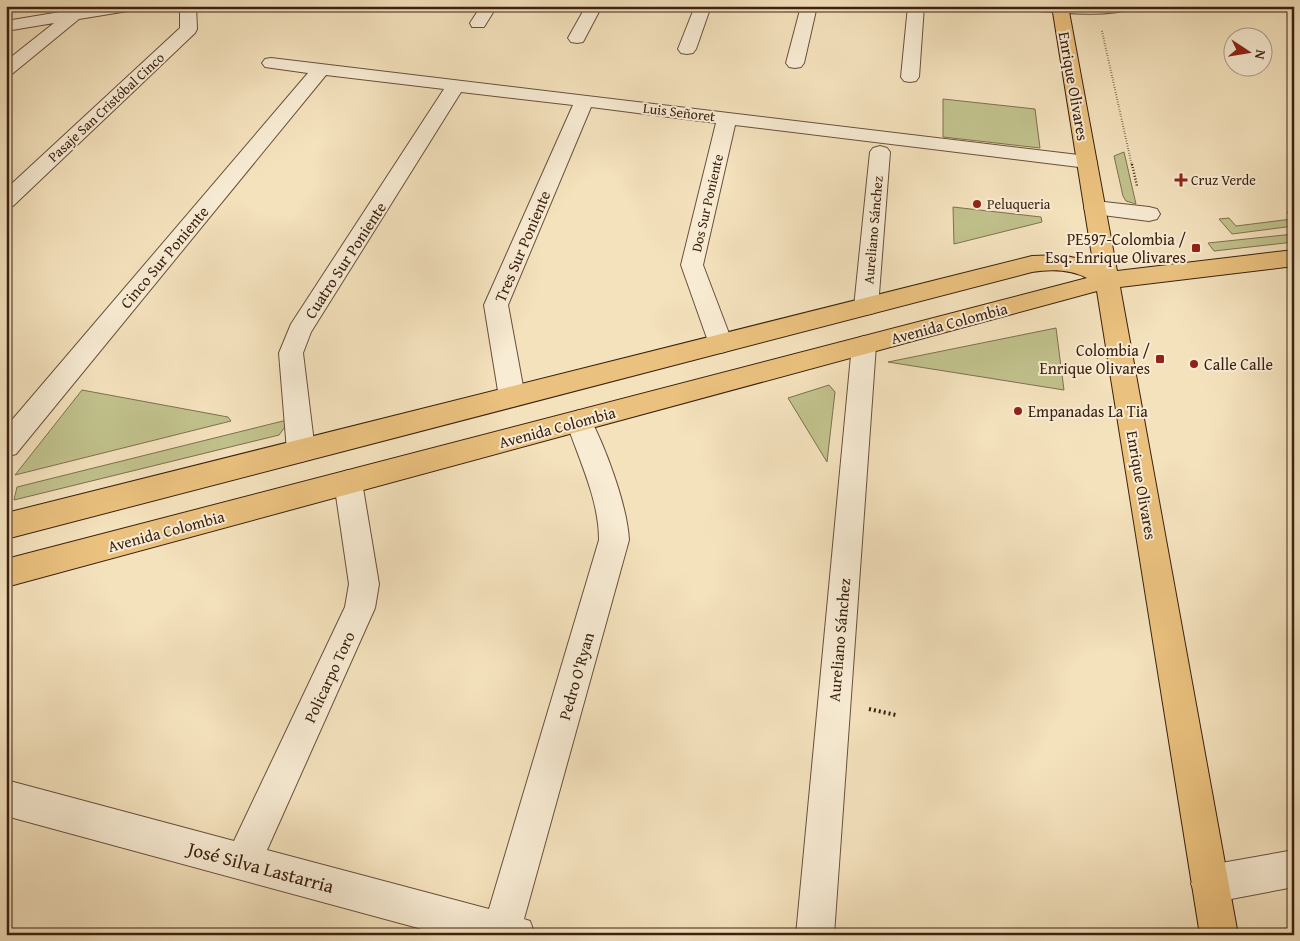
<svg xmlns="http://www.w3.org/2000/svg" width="1300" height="941" font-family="'Gentium Book Plus',serif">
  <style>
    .green { fill: #c1c28d; stroke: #7e714e }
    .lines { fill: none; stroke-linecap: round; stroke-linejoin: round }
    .minor-casing { stroke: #69503b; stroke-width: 2 }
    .major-casing { stroke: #3b2010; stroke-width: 2 }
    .path-far2 { stroke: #3b2010; stroke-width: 2; stroke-dasharray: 0.5 2; stroke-linecap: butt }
    .path-far1 { stroke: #3b2010; stroke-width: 2.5; stroke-dasharray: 1 2; stroke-linecap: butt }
    .path { stroke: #3b2010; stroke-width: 4; stroke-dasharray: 2 3; stroke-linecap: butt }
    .minor { fill: #f8ecd4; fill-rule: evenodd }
    .major { fill: #eac17e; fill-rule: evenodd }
    .poi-dot { fill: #8f2418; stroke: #f8ecd4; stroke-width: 2 }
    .labels { text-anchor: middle; stroke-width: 4; stroke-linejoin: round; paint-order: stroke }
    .far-street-label { font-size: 14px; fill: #3b2010; stroke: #f8ecd4 }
    .far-poi-label { font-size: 14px; fill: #3b2010; stroke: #f8ecd4; text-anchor: start }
    .street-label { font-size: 16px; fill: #3b2010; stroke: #f8ecd4 }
    .poi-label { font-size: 16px; fill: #3b2010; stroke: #f8ecd4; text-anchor: end }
    .near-street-label { font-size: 19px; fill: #3b2010; stroke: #f8ecd4 }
  </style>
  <rect width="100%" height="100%" fill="#f4e2bd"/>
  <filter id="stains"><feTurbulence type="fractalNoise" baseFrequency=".004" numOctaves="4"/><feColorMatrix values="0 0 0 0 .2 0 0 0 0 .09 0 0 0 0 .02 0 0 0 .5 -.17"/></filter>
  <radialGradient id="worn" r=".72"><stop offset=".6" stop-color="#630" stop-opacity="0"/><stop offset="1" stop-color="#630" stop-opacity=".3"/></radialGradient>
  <path class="green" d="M943,99L1035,109L1040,148L943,137Z
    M1124,152L1136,204L1126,201L1123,196L1114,156Z
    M953,207L1041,217L1042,222L954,244Z
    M1294,211V226L1232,234L1219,219L1229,218L1236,226L1292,219L1287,212Z
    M1294,234V242L1214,251L1208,243Z
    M1056,328L1064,390L888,362Z
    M829,385L835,392L827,462L788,398Z
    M82,390L228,417L231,421L15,475Z
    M291,419L279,435L14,500L17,487Z"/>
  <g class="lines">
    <defs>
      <path id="minor" d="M96,6H136L134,9L128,11L79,19L12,74L6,75V61L54,23L6,31V21Z
        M180,6H196L197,29L195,33L13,206L6,208V189L180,28Z
        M481,6H497L484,27H472L470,23Z
        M586,6H602L583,42L577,43L571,42L568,38Z
        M695,6H711L696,49L693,53L687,54L681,53L678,49Z
        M801,6H817L804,63L801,67L795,68L789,67L786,63Z
        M908,6H924L919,77L916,81L910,82L904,81L901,77Z
        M1031,6H1135L1133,9C1102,17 1070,13 1039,11L1033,9Z
        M271,58L1087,156L1094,158L1097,162L1094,166L1087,168L735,125L703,265L733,344L730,350L721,353L712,350L709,344L681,265L716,123L591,107L508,305L525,397L521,404L512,407L503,404L499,397L484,305L573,105L461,92L311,332L303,353L315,451L311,459L301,462L291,459L287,451L279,353L291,324L444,89L326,75L16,454L6,457V427L308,73L265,67L262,63L265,59Z
        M880,146L887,148L890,152L878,307L874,313L866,315L858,313L854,307L870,152L873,148Z
        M1095,201L1149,207L1157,209L1160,214L1157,219L1149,221L1087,213L1084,208L1087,203Z
        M864,336L873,339L876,345L834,935H796L852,345L855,339Z
        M579,410L588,414C605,446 627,504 629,540L524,919L530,921L535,935H444L6,816V780L234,841L345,607L349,584L334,482L338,474L348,470L358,474L362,482L379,584L375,608L267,850L489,909L599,540C599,499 579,460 566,421L570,414Z
        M1294,850V887L1210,903L1197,897L1191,884L1197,871L1210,865Z"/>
      <path id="major" d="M1052,6H1068L1117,271L1294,250V266L1120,287L1238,935H1200L1097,291L6,587V559L1087,278C1070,269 1051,269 1032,272L6,539V513L1032,256L1062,255L1093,262Z"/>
    </defs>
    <use href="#minor" class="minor-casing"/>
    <use href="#major" class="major-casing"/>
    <path class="path-far2" d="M1102,31L1132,166"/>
    <path class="path-far1" d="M1132,164L1137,186"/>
    <path class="path" d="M869,709L896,715"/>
    <use href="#minor" class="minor"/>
    <use href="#major" class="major"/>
  </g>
  <g class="poi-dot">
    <path d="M1178.5 172.5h5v5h5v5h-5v5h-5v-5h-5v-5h5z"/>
    <circle cx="977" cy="204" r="5"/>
    <rect x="1191" y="243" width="10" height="10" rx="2.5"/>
    <rect x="1155" y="354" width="10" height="10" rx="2.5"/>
    <circle cx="1194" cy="364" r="5"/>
    <circle cx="1018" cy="411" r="5"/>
  </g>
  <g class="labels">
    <g class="far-street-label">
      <text transform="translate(106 107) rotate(-43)" y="5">Pasaje San Cristóbal Cinco</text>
      <text transform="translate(679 112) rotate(7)" y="5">Luis Señoret</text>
      <text transform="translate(707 203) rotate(-77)" y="5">Dos Sur Poniente</text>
      <text transform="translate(873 230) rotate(-85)" y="5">Aureliano Sánchez</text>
    </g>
    <g class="far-poi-label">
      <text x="1191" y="185">Cruz Verde</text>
      <text x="987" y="209">Peluqueria</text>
    </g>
    <g class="street-label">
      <text transform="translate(1074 86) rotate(80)" y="6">Enrique Olivares</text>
      <text transform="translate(522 246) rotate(-67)" y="6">Tres Sur Poniente</text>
      <text transform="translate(164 257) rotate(-50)" y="6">Cinco Sur Poniente</text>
      <text transform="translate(345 260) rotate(-57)" y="6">Cuatro Sur Poniente</text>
      <text transform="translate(949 323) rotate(-15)" y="6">Avenida Colombia</text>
      <text transform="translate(557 427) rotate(-15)" y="6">Avenida Colombia</text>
      <text transform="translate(1142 485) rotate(80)" y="6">Enrique Olivares</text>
      <text transform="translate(166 531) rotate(-15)" y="6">Avenida Colombia</text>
      <text transform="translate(839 640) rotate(-85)" y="6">Aureliano Sánchez</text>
      <text transform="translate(576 676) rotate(-74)" y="6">Pedro O'Ryan</text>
      <text transform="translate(329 677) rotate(-65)" y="6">Policarpo Toro</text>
    </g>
    <g class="poi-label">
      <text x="1186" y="245">PE597-Colombia /<tspan x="1186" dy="18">Esq. Enrique Olivares</tspan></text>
      <text x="1150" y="356">Colombia /<tspan x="1150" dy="18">Enrique Olivares</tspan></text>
      <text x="1204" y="370" text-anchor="start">Calle Calle</text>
      <text x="1028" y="417" text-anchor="start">Empanadas La Tia</text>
    </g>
    <g class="near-street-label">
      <text transform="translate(261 867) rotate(15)" y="7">José Silva Lastarria</text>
    </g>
  </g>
  <rect width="1300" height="941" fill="none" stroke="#f4e2bd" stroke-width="25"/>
  <rect x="8" y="8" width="1285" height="926" fill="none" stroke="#3b2010" stroke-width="2.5"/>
  <rect x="12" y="12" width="1275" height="916" fill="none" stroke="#3b2010"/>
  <g transform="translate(1248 52) rotate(102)"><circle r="24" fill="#f8ecd4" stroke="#ac9a86"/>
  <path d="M0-4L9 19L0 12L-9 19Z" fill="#8f2418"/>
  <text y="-8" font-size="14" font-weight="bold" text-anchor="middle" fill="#3b2010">N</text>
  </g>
  <rect width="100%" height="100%" filter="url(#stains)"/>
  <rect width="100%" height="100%" fill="url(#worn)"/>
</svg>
